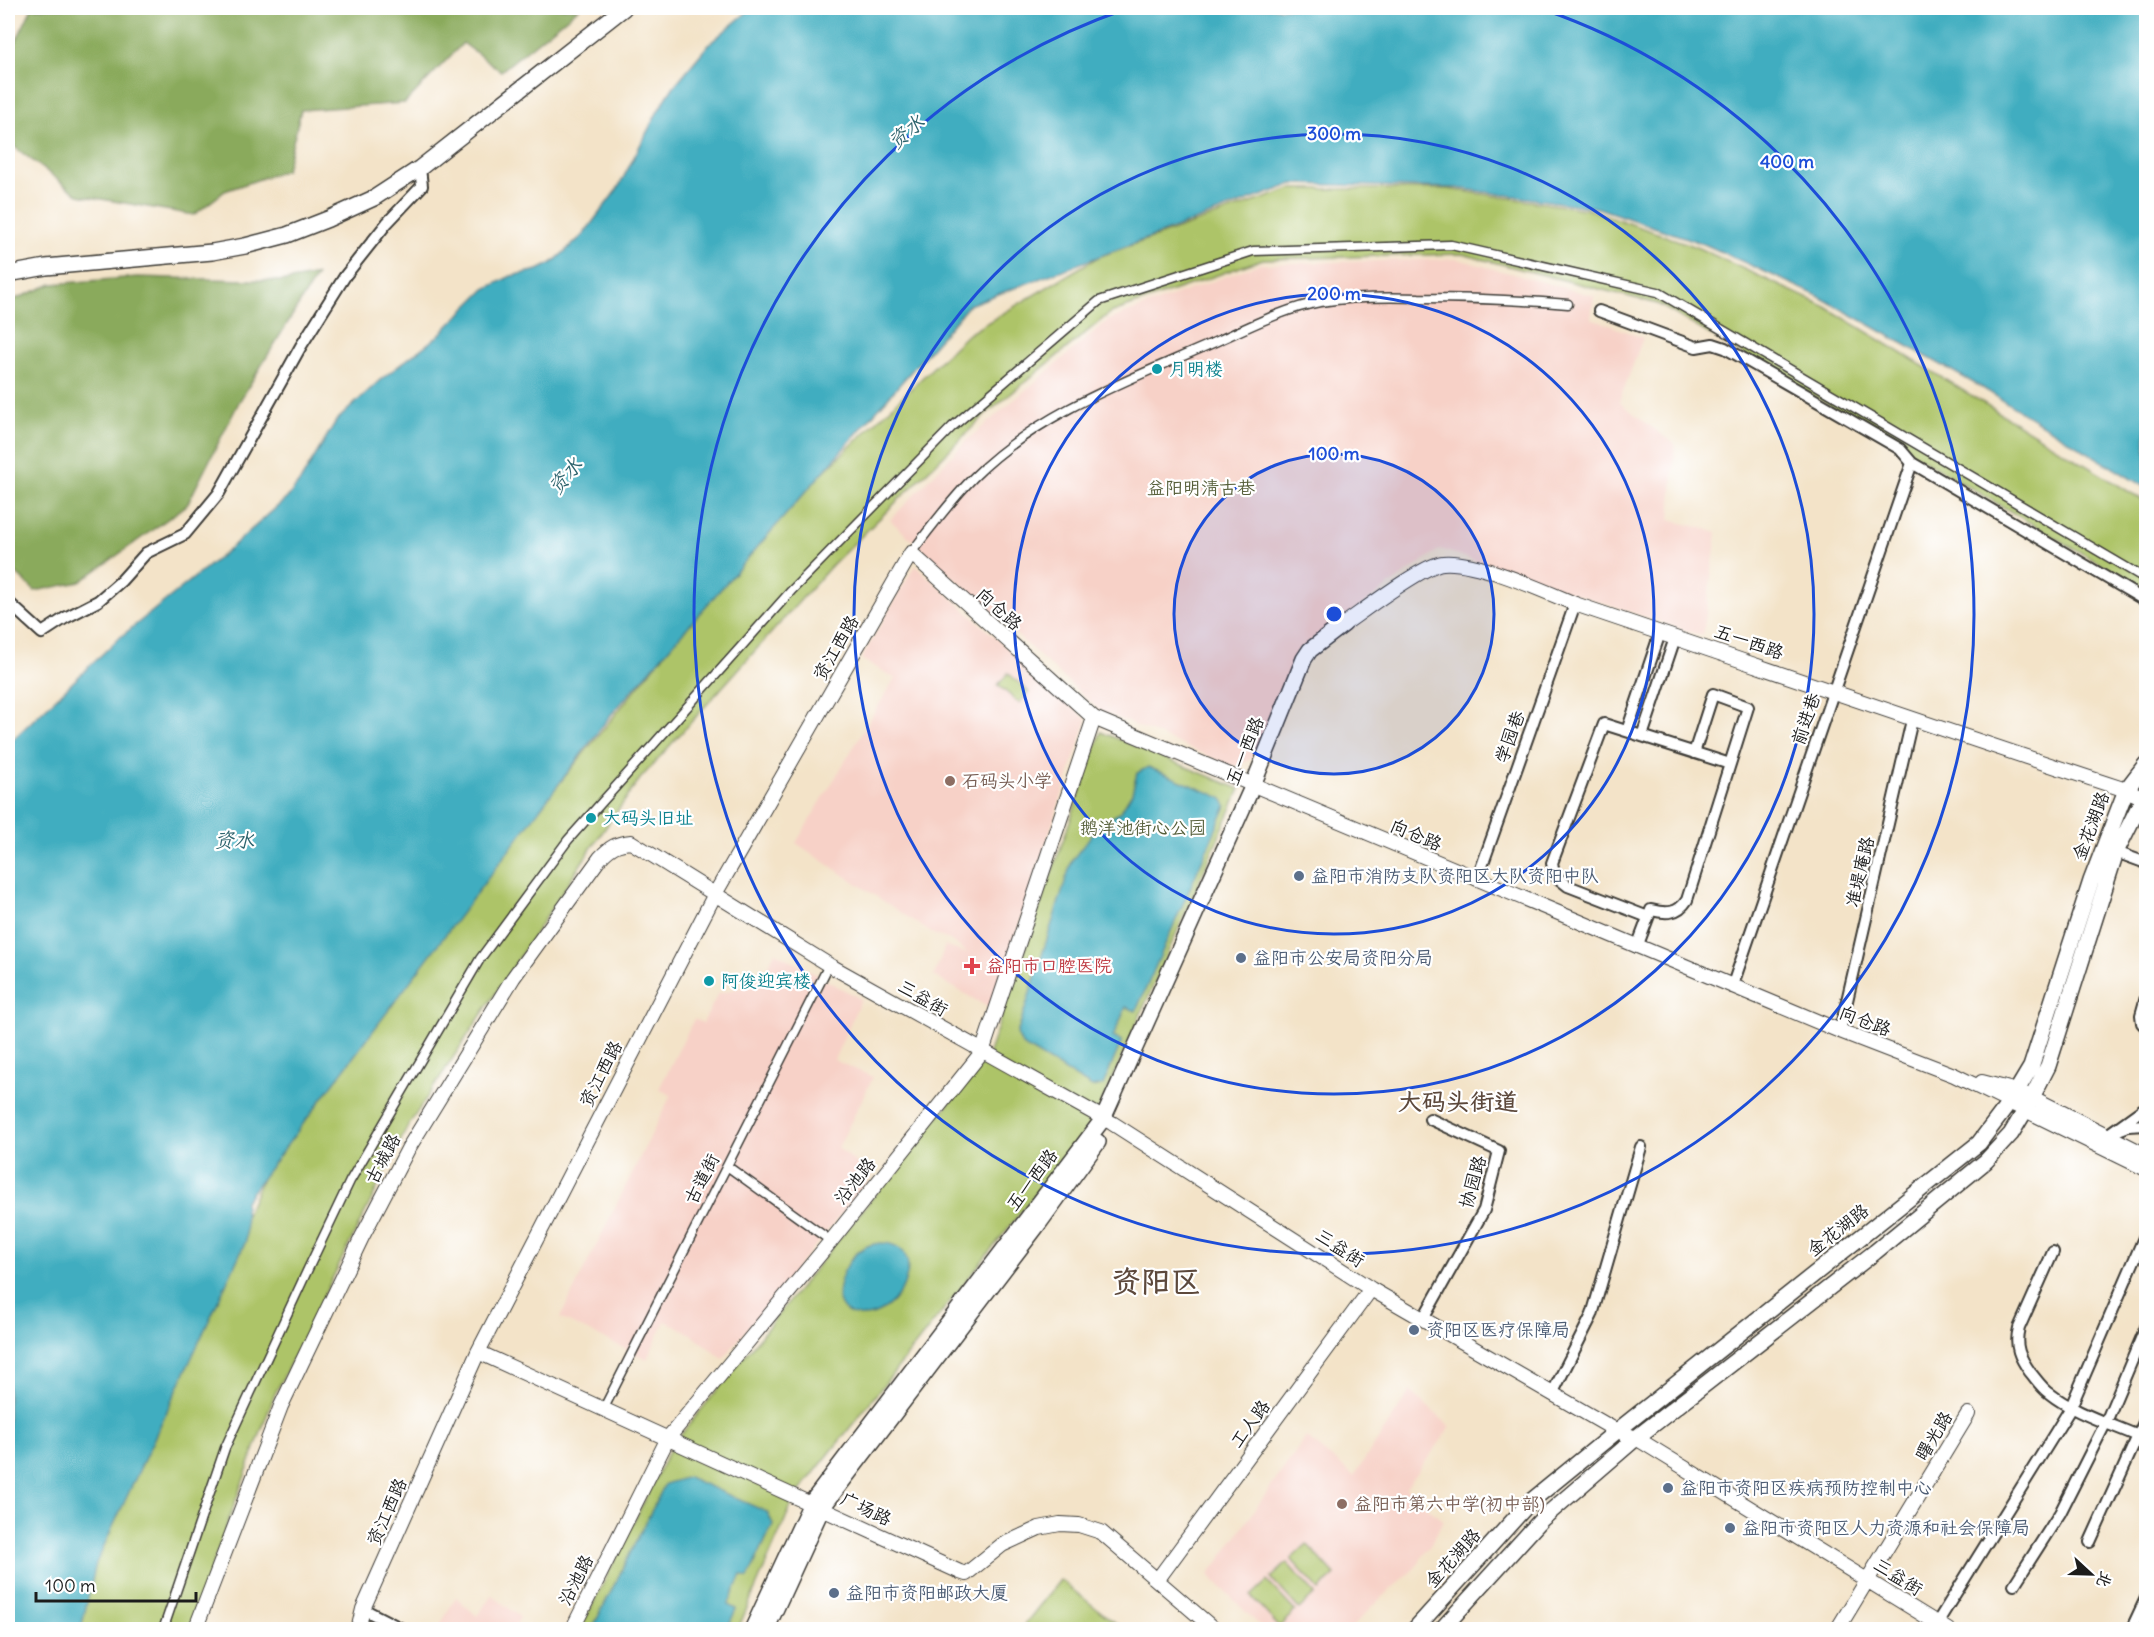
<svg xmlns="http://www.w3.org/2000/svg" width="2154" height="1637" font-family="Delius,'LXGW WenKai TC',sans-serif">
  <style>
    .built { fill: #f7d1c7 }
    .green { fill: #adc468; stroke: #647042; stroke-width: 1.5 }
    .forest { fill: #8aaa5c; stroke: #53633c; stroke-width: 1.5 }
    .water { fill: #41adc0; stroke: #2e646e; stroke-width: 1.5 }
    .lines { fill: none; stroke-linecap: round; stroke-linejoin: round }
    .pedestrian-casing { stroke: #3c3a36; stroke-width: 11 }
    .minor-casing { stroke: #3c3a36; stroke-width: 14 }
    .tertiary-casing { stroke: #3c3a36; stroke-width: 16 }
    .secondary-casing { stroke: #3c3a36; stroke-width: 18 }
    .pedestrian { stroke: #fff; stroke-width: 8 }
    .minor { stroke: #fff; stroke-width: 10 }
    .tertiary { stroke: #fff; stroke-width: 14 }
    .secondary { stroke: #fff; stroke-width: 15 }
    .ring { fill: none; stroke: #1d4ed8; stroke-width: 3 }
    .culture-dot { fill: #0f9aa8; stroke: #fff; stroke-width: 2 }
    .education-dot { fill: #8d6e63; stroke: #fff; stroke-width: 2 }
    .service-dot { fill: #5c6f8a; stroke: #fff; stroke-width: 2 }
    .health-dot { fill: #e0444e; stroke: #fff; stroke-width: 2 }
    .labels { text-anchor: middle; stroke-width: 4.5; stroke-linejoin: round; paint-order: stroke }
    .culture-label { font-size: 18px; fill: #0d838f; stroke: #fff; text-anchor: start }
    .park-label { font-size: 18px; fill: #565f3a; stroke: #fff }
    .street-label { font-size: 18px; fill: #1c1c1c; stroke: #fff }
    .education-label { font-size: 18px; fill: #785e54; stroke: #fff; text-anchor: start }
    .service-label { font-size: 18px; fill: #4e5e75; stroke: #fff; text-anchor: start }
    .health-label { font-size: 18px; fill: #be3a42; stroke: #fff; text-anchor: start }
    .water-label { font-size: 20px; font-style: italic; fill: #2e646e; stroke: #fff }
    .district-label { font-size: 24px; font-weight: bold; fill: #5d493c; stroke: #fff }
    .town-label { font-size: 30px; font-weight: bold; fill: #5d493c; stroke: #fff }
    .centre { fill: #1d4ed8; stroke: #fff; stroke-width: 3 }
    .ring-label { font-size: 18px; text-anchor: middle; font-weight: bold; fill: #1d4ed8; stroke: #fff; stroke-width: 4.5; stroke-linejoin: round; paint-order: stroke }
  </style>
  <rect width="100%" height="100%" fill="#fff"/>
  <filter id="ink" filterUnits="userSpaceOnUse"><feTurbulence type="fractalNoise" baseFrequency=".0167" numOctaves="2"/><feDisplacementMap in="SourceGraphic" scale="12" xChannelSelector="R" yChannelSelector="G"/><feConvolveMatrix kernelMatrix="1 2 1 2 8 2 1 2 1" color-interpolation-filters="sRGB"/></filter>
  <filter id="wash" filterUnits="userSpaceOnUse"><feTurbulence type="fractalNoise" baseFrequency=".008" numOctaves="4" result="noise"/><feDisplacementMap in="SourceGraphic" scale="24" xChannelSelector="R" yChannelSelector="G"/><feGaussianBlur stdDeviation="1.35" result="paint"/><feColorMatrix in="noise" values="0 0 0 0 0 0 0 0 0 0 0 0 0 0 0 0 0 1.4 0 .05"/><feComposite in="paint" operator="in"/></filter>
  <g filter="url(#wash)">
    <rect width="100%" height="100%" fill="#f3e3c8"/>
    <path class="built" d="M1457,259L1594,296L1591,318L1643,338L1619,402L1675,445L1670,520L1717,532L1703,636L1440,549L1300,649L1253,758L1234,767L1099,710L890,520L967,440L1108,320L1259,264Z
      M915,565L1087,720L991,1009L934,976L945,946L969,954L950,940L933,934L796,843L895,678L861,659Z
      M775,952L861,999L834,1060L873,1077L838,1148L872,1176L723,1359L691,1334L665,1321L647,1359L560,1318L671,1095L659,1089L694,1019L703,1023L718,994L761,981Z
      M1410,1391L1451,1427L1406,1488L1443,1521L1431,1544L1415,1568L1383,1596L1350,1629H1263L1209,1575L1306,1437L1354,1476Z
      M492,1595L520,1617L516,1626L521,1629H438L456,1597L477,1616Z"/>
    <path class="green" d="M1291,189H1448L1591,210L1694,246L1826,307L2146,502V591L1658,304L1462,254L1263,259L1110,313L986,414L833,564L640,779L594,844L408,1126L274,1396L189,1629L73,1630L84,1585L289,1117L772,521L968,334L1098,257Z
      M1008,673L1029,692L1019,703L998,685Z
      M1101,732L1240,789L1094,1120L795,1497L738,1629L580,1630L671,1447L988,1055Z
      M1307,1544L1335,1575L1319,1590L1291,1559Z
      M1287,1563L1315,1594L1299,1609L1271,1578Z
      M1060,1580L1123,1629H1021Z
      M1267,1581L1295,1611L1279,1627L1251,1596Z"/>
    <path class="forest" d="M32,8H579L501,71L463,43L405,103L301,110L286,170L225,191L194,215L78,195L8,142V45L15,43Z
      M317,275L239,402L187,505L80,582L35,591L8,566V302L52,284L137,277L286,281Z"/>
    <path class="water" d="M752,8H2146V488L1981,387L1818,296L1704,244L1598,208L1456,188L1293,184L969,305L610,716L245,1201L246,1241L96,1563L81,1629H8V744L118,639L227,551L287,498L301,480L336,421L380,380L438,336L485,289L511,276L538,270L552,263L583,235L618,188L658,111L674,86L709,44Z
      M1148,767L1222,798L1226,806L1136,1011L1126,1007L1113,1037L1122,1041L1103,1085L1092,1087L1022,1045L1017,1034L1072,860L1097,828L1121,811L1132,793L1137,773Z
      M880,1243C934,1243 900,1321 859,1316C822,1312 842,1261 863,1248C868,1245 874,1244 880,1243Z
      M688,1477L767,1512L773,1524L748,1578L741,1575L728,1605L736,1609L727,1629H592L665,1484Z"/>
  </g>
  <g filter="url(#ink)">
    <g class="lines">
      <defs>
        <path id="pedestrian" d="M911,553C931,527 951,500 974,477C1037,414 1126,381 1206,346C1239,332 1284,308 1320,302C1353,297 1386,297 1419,298C1469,298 1519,300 1568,304
          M727,1166L831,1241
          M604,1408L829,965
          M163,1630L225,1448L308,1269L350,1181L480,959L568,840L791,591L952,427L1099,301L1253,251L1451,245L1658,292L2146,579"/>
        <path id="minor" d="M1599,311L1696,347L1713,344L1725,348L1900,449L1912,463L2146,601
          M8,602L42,633L65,618L98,601L121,581L146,553L185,534L219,493L301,346L345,276L387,223L422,186L420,168
          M1627,731L1660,633
          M1642,736L1675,638
          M2116,852L2146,863
          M1477,880L1575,604
          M1648,917L1568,886L1554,875L1552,863L1604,724L1730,764
          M1637,947L1651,910C1666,914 1678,914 1687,900L1748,707L1713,694L1694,753
          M1732,987L1912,463
          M2146,997L2141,1015L2142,1023L2146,1027
          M1840,1031L1912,720
          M2118,1130L2128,1126L2146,1125
          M2107,1135L2146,1107
          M2053,1252L2019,1328C2014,1346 2020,1358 2030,1372C2036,1379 2041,1387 2049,1393C2074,1413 2108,1423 2138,1436
          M1423,1319L1484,1210L1499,1151L1430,1119
          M1552,1394L1592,1315L1641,1147
          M2090,1542L2146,1418
          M2014,1585L2060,1513L2106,1422L2146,1327
          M363,1609L404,1630
          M1937,1623L2070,1409L2146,1233
          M2131,1630L2146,1598"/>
        <path id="tertiary" d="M1344,624C1363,611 1423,565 1443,563C1476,560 1544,591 1575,604C1759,666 1942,730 2126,790L2142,797
          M1982,1082L2017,1091L2033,1098L2146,1155
          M478,1352L960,1572L966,1574L1002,1545L1039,1528L1060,1524L1079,1525L1101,1532L1215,1630
          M1158,1579L1371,1289
          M195,1630L281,1406L362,1237L408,1149L513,978L600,858C610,847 617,843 631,842L829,965L1112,1123L1371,1289L1617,1431L1636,1438L1948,1630
          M358,1630L363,1609L478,1352L715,894L911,553L1094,718L1840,1031L1954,1075L2146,1169
          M572,1630L668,1438L831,1241L982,1052L1094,718
          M1837,1630L1968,1414"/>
        <path id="secondary" d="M8,274L46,267L212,252L245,246L287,235L328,219L374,198L420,168L624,8
          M752,1630L811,1503L1103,1119L1253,785L1304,659L1310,650L1344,624
          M766,1630L822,1508L1040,1222L1098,1142
          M1414,1630L1530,1502L1617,1431L1979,1143L2010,1102L2031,1067L2091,881L2126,790L2146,764
          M1441,1630L1542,1519L1636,1438L1875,1252L1986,1161L2011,1134L2026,1109L2048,1066L2116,852L2146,792"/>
      </defs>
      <use href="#pedestrian" class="pedestrian-casing"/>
      <use href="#minor" class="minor-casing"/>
      <use href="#tertiary" class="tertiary-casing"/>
      <use href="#secondary" class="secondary-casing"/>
      <use href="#pedestrian" class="pedestrian"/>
      <use href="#minor" class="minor"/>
      <use href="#tertiary" class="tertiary"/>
      <use href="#secondary" class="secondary"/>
    </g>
  </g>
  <circle cx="1334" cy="614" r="160" fill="#1d4ed8" fill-opacity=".12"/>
  <g class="ring">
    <circle cx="1334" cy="614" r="160"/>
    <circle cx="1334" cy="614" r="320"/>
    <circle cx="1334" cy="614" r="480"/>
    <path d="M1542 9A640 640 0 1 1 1126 9"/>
  </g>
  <g class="culture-dot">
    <circle cx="1157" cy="369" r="6"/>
    <circle cx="591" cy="818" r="6"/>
    <circle cx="709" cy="981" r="6"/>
  </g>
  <g class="education-dot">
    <circle cx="950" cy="781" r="6"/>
    <circle cx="1342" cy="1504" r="6"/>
  </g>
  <g class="service-dot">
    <circle cx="1299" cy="876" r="6"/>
    <circle cx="1241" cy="958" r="6"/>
    <circle cx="1414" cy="1330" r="6"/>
    <circle cx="1668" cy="1488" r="6"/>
    <circle cx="1730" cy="1528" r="6"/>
    <circle cx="834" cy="1593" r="6"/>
  </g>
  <path class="health-dot" d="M969 957h6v6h6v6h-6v6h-6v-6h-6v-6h6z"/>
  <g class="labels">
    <g class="culture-label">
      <text x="1169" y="375">月明楼</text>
      <text x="603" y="824">大码头旧址</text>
      <text x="721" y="987">阿俊迎宾楼</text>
    </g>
    <g class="park-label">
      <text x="1201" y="494">益阳明清古巷</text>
      <text x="1143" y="834">鹅洋池街心公园</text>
    </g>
    <g class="street-label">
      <text transform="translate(999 609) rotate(42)" y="6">向仓路</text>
      <text transform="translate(1749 642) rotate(19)" y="6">五一西路</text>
      <text transform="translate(836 648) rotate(-60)" y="6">资江西路</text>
      <text transform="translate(1806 719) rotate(-71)" y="6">前进巷</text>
      <text transform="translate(1510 737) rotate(-70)" y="6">学园巷</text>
      <text transform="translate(1245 751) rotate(-68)" y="6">五一西路</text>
      <text transform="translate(2091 826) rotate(-69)" y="6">金花湖路</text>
      <text transform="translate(1416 835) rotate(23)" y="6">向仓路</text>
      <text transform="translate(1860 872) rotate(-77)" y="6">准堤庵路</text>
      <text transform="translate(923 998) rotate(30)" y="6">三益街</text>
      <text transform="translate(1865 1021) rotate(21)" y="6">向仓路</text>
      <text transform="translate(601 1074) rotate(-63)" y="6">资江西路</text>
      <text transform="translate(383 1159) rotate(-62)" y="6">古城路</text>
      <text transform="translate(702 1179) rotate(-63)" y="6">古道街</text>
      <text transform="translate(1032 1180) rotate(-53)" y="6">五一西路</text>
      <text transform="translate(855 1181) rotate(-51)" y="6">沿池路</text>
      <text transform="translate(1473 1182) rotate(-74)" y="6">协园路</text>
      <text transform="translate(1838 1230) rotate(-38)" y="6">金花湖路</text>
      <text transform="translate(1340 1248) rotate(33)" y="6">三益街</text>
      <text transform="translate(1250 1424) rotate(-54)" y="6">工人路</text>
      <text transform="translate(1934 1436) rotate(-59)" y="6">曙光路</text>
      <text transform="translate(866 1509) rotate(25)" y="6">广场路</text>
      <text transform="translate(387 1512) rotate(-66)" y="6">资江西路</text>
      <text transform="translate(1453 1558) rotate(-48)" y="6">金花湖路</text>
      <text transform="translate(1898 1577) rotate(32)" y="6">三益街</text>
      <text transform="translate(576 1580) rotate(-63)" y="6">沿池路</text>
    </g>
    <g class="education-label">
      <text x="962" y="787">石码头小学</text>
      <text x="1354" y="1510">益阳市第六中学(初中部)</text>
    </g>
    <g class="service-label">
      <text x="1311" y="882">益阳市消防支队资阳区大队资阳中队</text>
      <text x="1253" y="964">益阳市公安局资阳分局</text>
      <text x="1426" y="1336">资阳区医疗保障局</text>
      <text x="1680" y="1494">益阳市资阳区疾病预防控制中心</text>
      <text x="1742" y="1534">益阳市资阳区人力资源和社会保障局</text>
      <text x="846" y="1599">益阳市资阳邮政大厦</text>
    </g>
    <g class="health-label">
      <text x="986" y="972">益阳市口腔医院</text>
    </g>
    <g class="water-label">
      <text transform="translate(906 132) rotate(-40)" y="7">资水</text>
      <text transform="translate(565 476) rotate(-49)" y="7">资水</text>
      <text x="234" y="847">资水</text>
    </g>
    <g class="district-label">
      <text x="1458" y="1110">大码头街道</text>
    </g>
    <g class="town-label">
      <text x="1156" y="1292">资阳区</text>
    </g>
  </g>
  <circle cx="1334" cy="614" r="9" class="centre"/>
  <g class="ring-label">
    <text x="1334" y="140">300 m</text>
    <text x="1787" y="168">400 m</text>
    <text x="1334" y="300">200 m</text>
    <text x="1334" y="460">100 m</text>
  </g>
  <rect width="2154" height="1637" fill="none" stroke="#fff" stroke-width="30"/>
  <g transform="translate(2091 1574) rotate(112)" stroke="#ffffff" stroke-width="4.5" paint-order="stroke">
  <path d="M0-4.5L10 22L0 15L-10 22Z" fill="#1c1c1c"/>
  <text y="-9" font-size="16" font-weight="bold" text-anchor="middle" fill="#1c1c1c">北</text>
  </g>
  <path d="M36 1592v9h160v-9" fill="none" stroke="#1c1c1c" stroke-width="3"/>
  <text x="45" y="1592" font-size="18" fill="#1c1c1c" stroke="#ffffff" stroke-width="4.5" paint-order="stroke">100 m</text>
</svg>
